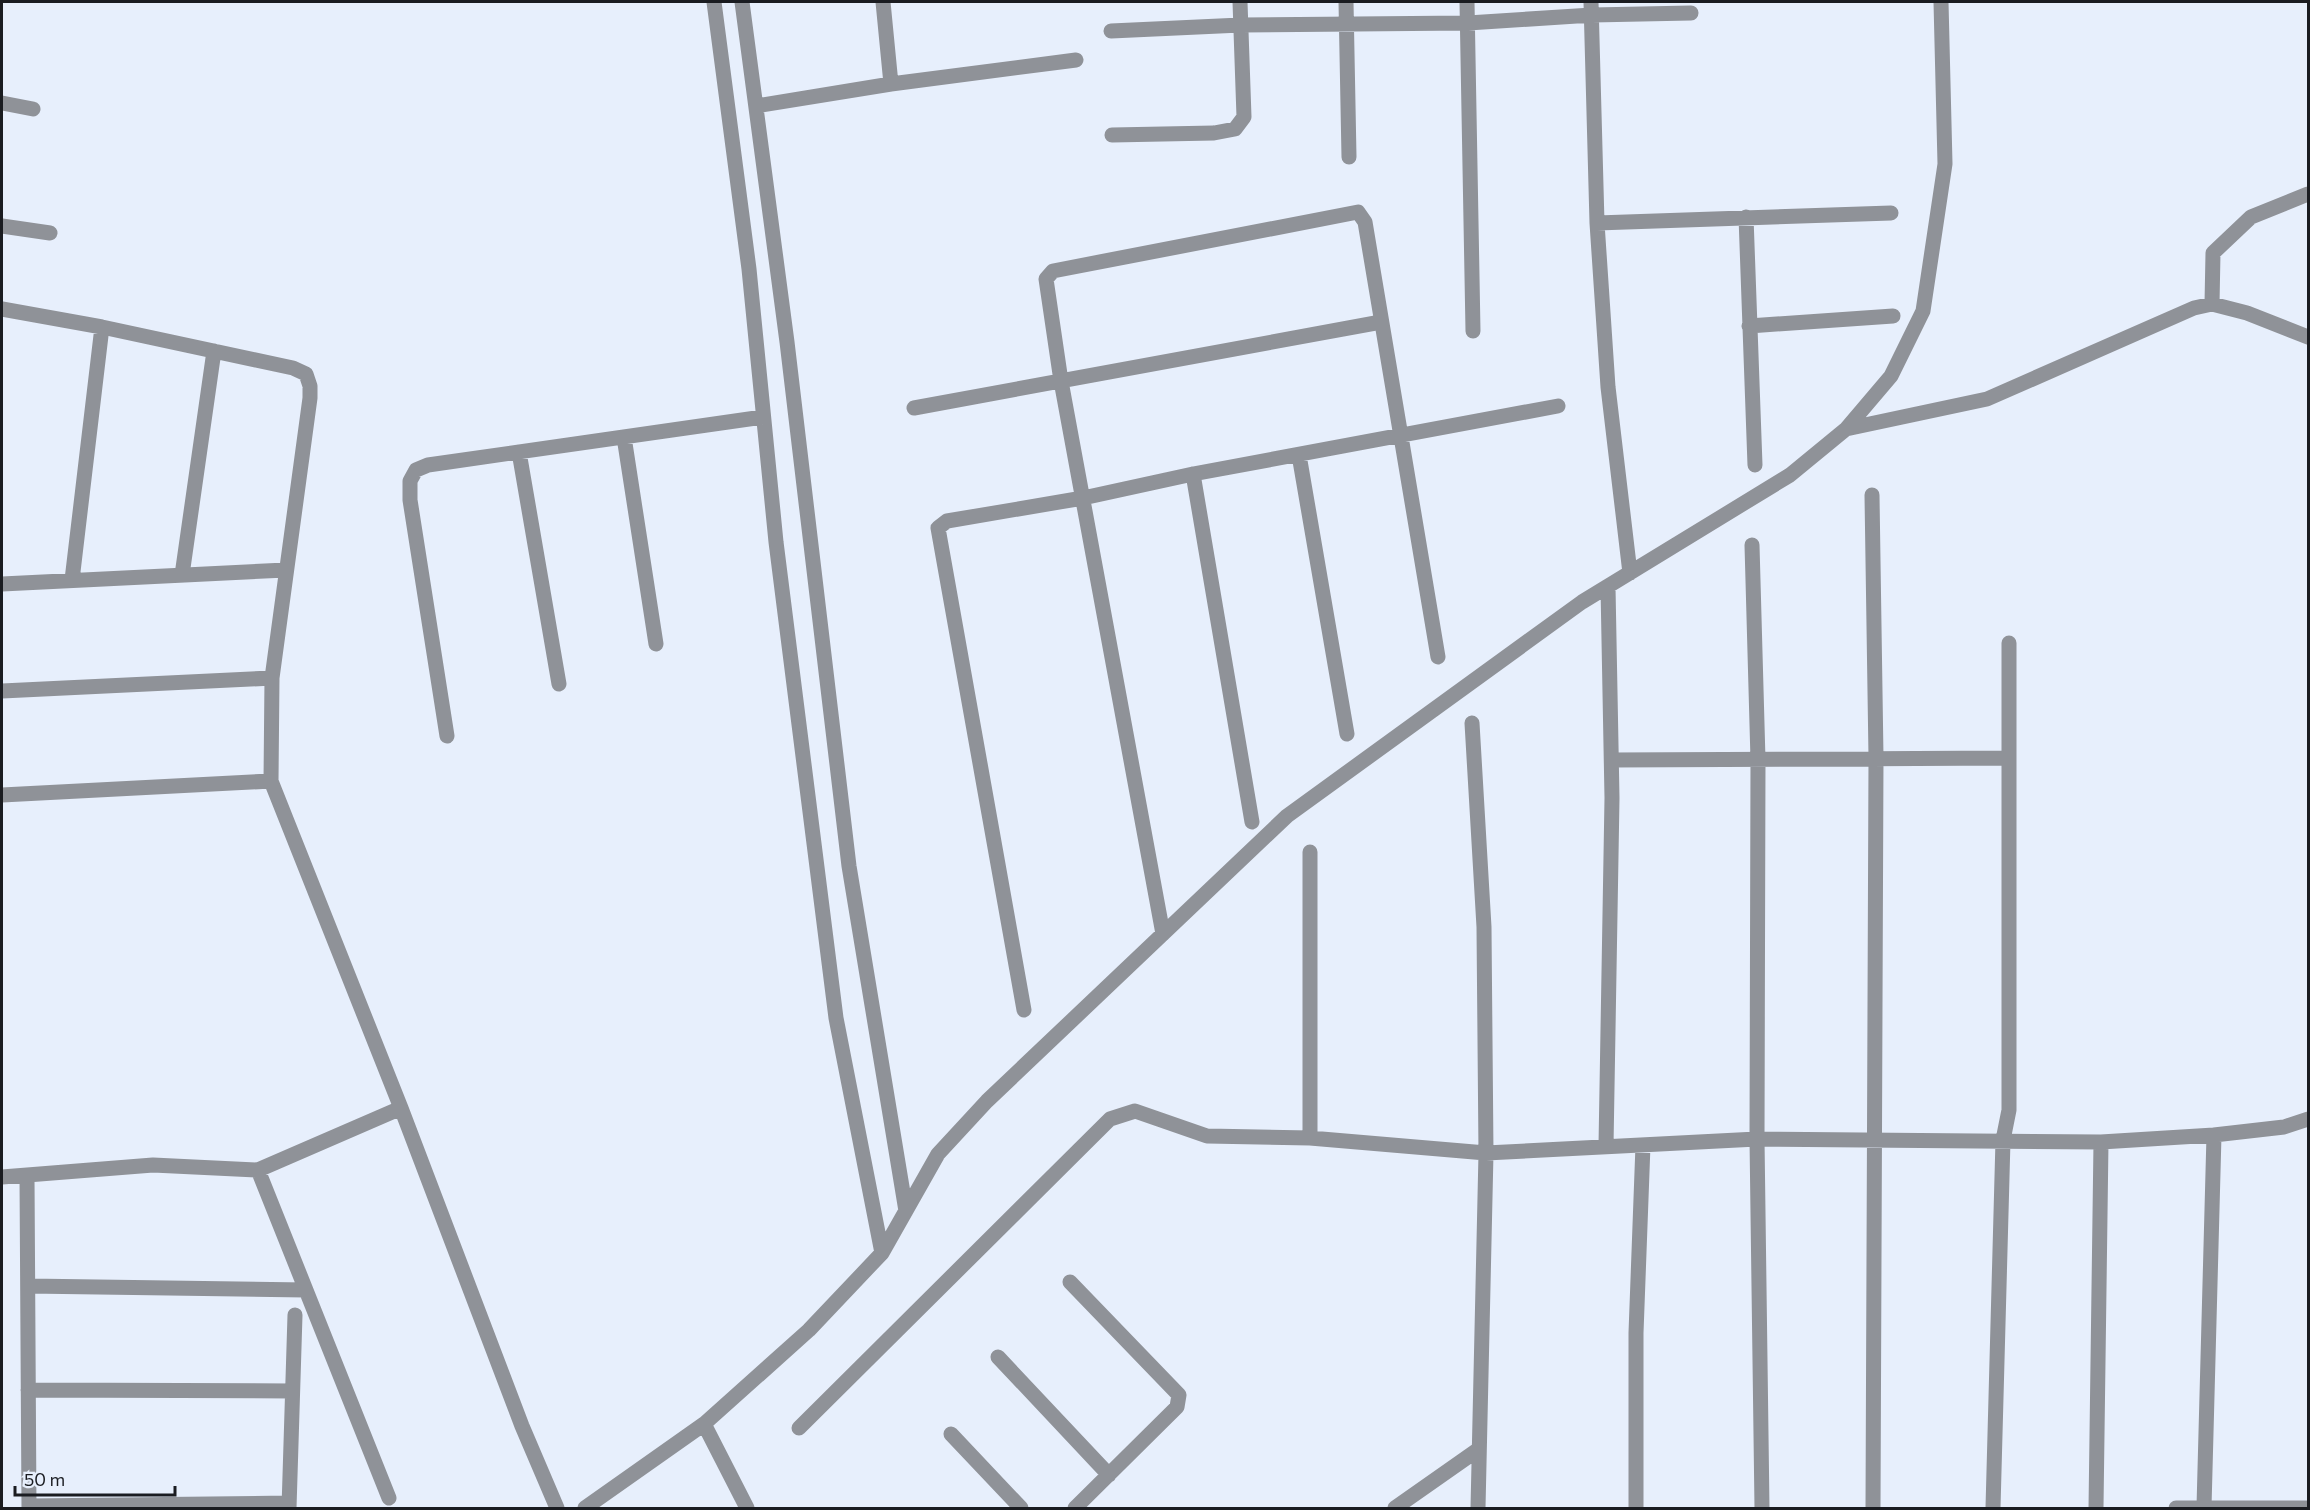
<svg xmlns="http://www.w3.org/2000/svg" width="2310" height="1510" font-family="Commissioner,sans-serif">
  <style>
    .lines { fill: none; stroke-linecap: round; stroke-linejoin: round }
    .minor { stroke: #8f9298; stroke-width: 15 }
  </style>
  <rect width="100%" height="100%" fill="#e7effc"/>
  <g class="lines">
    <path class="minor" d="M714,2L749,269L776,542L836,1018L882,1253
      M742,2L787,342L849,866L906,1211
      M883,2L891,84
      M1346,2L1349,157
      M1467,2L1473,331
      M1591,2L1597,223L1608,387L1630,573
      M1111,31L1241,25L1468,23L1592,15L1691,13
      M2,103L33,109
      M756,106L891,84L1076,60
      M1112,135L1214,133L1235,129L1244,117L1240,2
      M1746,217L1755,465
      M1597,223L1891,213
      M2,226L50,233
      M2212,304L2213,253L2251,217L2308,194
      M2,309L102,327L293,368L306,374L310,386V398L272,678L271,781L401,1108L522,1426L557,1508
      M1749,326L1893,316
      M914,408L1381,322
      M1846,429L1987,399L2194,308L2212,304L2247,313L2308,337
      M624,437L656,644
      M519,452L559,684
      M1299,455L1347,734
      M1193,474L1252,822
      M1872,495L1876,757L1873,1508
      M1752,545L1758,760L1757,1139L1762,1508
      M182,575L214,351
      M72,580L102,327
      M2,584L286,570
      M2,691L272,678
      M1472,723L1484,927L1486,1153L1478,1508
      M447,736L410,500V481L416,470L428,465L763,417
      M1612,760L2009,758
      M2,795L271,781
      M1310,852V1138
      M1163,934L1061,381L1046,279L1053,271L1358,212L1365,222L1438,657
      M1024,1010L938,528L947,521L1083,498L1193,474L1558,406
      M2214,1135L2284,1127L2308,1119
      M1606,1146L1612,798L1608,587
      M258,1170L389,1498
      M27,1176L29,1508
      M2,1177L153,1165L258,1170L401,1108
      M1070,1282L1179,1395L1177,1407L1075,1508
      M28,1286L306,1290
      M998,1357L1109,1475
      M28,1390L292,1391
      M704,1424L747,1508
      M799,1428L1110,1119L1135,1111L1207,1136L1310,1138L1486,1153L1757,1139L2101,1142L2214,1135L2204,1507
      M951,1434L1021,1508
      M29,1506L289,1503
      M289,1508L295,1315
      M585,1508L704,1424L809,1330L882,1253L938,1154L987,1101L1287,816L1582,602L1790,475L1846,429L1891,376L1923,311L1945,164L1941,2
      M1395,1508L1479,1449
      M1636,1508V1333L1643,1145
      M1993,1508L2003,1140L2009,1110V643
      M2096,1508L2101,1142
      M2176,1508H2308"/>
  </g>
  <rect width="2310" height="1510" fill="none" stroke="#1a1c21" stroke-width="6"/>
  <path d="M15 1486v9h160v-9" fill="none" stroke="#1a1c21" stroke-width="3"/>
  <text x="24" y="1486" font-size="18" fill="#1a1c21" stroke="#e7effc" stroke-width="4.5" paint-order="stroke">50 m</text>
</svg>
